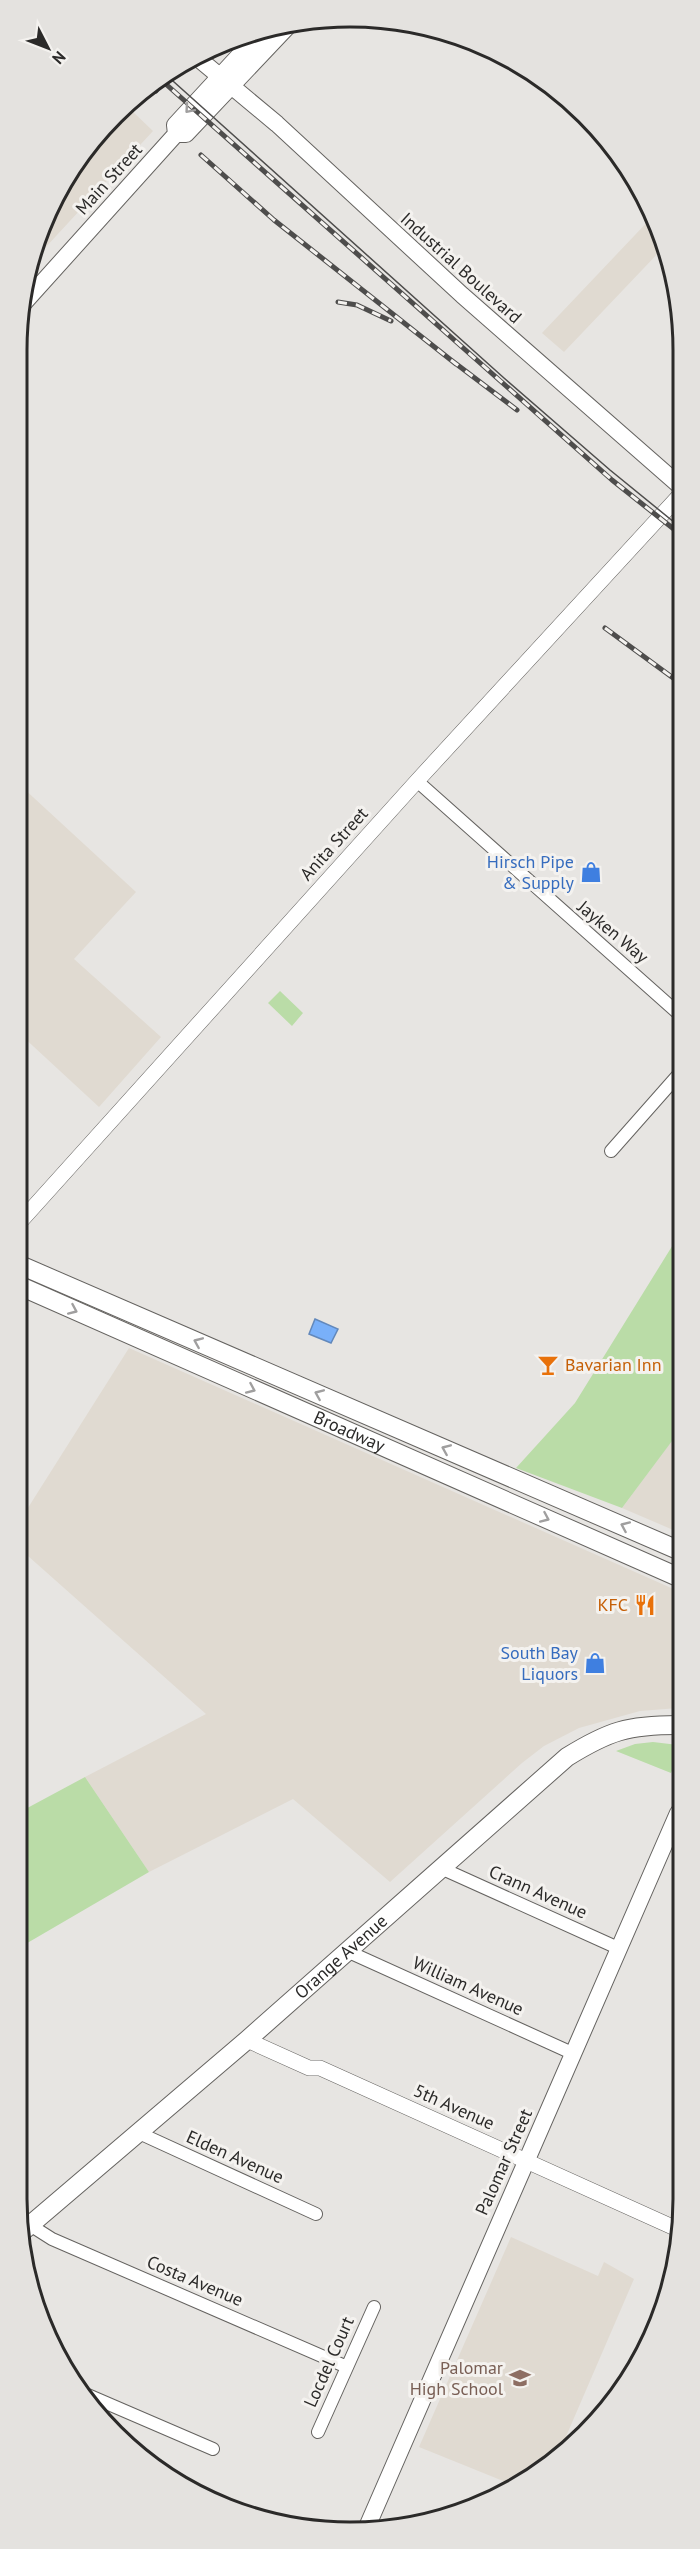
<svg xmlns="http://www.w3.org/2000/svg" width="700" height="2549" font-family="'PT Sans',sans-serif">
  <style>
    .built { fill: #e0dad1 }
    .green { fill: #badca7 }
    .water { fill: #79b0f9; stroke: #6288bb; stroke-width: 1.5 }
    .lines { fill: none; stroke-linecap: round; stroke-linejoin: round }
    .minor-casing { stroke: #656360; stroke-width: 14 }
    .tertiary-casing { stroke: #656360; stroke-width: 16 }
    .secondary-casing { stroke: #656360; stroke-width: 18 }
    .primary-casing { stroke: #656360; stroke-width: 20 }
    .minor { stroke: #fff; stroke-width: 12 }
    .tertiary { stroke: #fff; stroke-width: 15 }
    .secondary { stroke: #fff; stroke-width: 16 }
    .primary { stroke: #fff; stroke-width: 18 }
    .tram { stroke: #4e4d4c; stroke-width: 1.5 }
    .rail-casing { stroke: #4e4d4c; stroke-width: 5 }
    .rail { stroke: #f4f2ef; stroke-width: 3; stroke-dasharray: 9; stroke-linecap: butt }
    .oneway { stroke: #a09f9f }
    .labels { text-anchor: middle; stroke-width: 6; stroke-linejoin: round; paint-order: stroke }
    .street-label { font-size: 18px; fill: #2b2a29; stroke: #f4f2ef }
    .shop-label { font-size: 18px; fill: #366cbe; stroke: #f4f2ef; text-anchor: end }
    .food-label { font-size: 18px; fill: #c56008; stroke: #f4f2ef; text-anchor: start }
    .education-label { font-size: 18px; fill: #785e54; stroke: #f4f2ef; text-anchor: end }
    .rim { fill: none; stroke: #2b2a29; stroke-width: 3 }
  </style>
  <rect width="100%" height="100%" fill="#e7e5e2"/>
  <path class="built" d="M129,108L153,131L33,261L73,165Z
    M653,216L663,248L564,352L542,333Z
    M21,786L136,892L74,959L161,1037L99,1107L20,1034Z
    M129,1348L678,1591V1708L640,1711L579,1728L544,1746L522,1763L390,1882L293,1799L149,1872L85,1777L206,1714L19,1548V1522Z
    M679,1431L678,1532L622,1508Z
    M511,2237L598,2276L604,2262L634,2279L555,2462L513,2485L419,2447Z"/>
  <path class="green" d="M280,991L303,1013L292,1026L268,1003Z
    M679,1235V1431L675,1437L622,1508L516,1468L575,1403Z
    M653,1742L678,1745V1756L671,1773L616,1751L635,1744Z
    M85,1777L149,1872L17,1949L18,1813Z"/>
  <path class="water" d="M315,1319L338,1329L331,1343L309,1334Z"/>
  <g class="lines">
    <defs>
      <path id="minor" d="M417,781L679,1014
        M611,1151L679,1074
        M443,1869L618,1948
        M349,1952L572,2053
        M139,2133L316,2214
        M30,2225L52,2239L347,2367
        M83,2393L213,2449
        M318,2432L374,2307"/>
      <path id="tertiary" d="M20,1222L417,781L680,495
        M247,2040L309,2068H320L677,2229"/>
      <path id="secondary" d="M199,59L277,124L462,295L680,486
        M176,134H186L291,23
        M23,304L176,134L175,125L259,34
        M367,2527L678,1813"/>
      <g id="primary">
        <path d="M20,1265L678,1550"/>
        <path id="s1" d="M20,1286L678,1577"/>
        <path id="s2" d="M23,2231L247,2040L567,1757C609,1731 628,1725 678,1725"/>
      </g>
    </defs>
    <use href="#minor" class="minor-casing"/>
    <use href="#tertiary" class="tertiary-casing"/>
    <use href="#secondary" class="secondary-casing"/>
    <use href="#primary" class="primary-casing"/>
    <use href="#minor" class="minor"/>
    <use href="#tertiary" class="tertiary"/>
    <use href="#secondary" class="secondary"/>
    <use href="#primary" class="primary"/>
    <path class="tram" d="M164,73L504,378L610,470L680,527"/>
    <defs>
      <path id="rail" d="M159,78L612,480L680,534
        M151,87L156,91
        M201,155L274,220L456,364
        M338,302L357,305L391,321
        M451,360L517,410
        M605,628L680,683"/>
    </defs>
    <use href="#rail" class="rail-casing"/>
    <use href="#rail" class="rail"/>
  </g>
  <defs><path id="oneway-chevron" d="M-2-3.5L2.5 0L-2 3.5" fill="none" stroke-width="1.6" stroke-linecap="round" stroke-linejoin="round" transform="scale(1.5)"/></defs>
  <g class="oneway">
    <use href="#oneway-chevron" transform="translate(189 109) rotate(131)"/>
    <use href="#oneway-chevron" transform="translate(73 1310) rotate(24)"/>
    <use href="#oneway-chevron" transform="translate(198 1342) rotate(-157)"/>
    <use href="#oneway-chevron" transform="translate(251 1389) rotate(24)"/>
    <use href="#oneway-chevron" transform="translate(319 1394) rotate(-157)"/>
    <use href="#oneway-chevron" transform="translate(446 1449) rotate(-157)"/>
    <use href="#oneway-chevron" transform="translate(545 1518) rotate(24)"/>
    <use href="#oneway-chevron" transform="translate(625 1526) rotate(-156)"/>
  </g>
  <defs>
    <symbol id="shop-bare" viewBox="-9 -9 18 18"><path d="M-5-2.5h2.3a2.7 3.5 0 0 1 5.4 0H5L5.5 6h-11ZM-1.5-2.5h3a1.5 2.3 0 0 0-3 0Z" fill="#3f7fe0" stroke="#f4f2ef" stroke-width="2.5" paint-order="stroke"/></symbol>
    <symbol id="bar-bare" viewBox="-9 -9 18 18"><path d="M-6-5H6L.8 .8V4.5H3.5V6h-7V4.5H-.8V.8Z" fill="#e8710a" stroke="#f4f2ef" stroke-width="2.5" paint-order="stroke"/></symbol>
    <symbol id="restaurant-bare" viewBox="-9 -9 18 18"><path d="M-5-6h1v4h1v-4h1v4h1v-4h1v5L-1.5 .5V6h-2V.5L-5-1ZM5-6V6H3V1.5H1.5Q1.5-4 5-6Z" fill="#e8710a" stroke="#f4f2ef" stroke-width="2.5" paint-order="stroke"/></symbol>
    <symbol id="school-bare" viewBox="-9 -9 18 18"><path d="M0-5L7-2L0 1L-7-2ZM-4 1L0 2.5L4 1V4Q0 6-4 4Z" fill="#8d6e63" stroke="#f4f2ef" stroke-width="2.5" paint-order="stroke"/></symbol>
  </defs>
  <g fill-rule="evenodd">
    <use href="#shop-bare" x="576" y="857" width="30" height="30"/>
    <use href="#bar-bare" x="533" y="1350" width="30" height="30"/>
    <use href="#restaurant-bare" x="630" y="1590" width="30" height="30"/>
    <use href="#shop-bare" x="580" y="1648" width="30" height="30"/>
    <use href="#school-bare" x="505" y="2363" width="30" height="30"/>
  </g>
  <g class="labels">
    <g class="street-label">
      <text transform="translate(109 179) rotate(-48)" y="6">Main Street</text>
      <text transform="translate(461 268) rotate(42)" y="6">Industrial Boulevard</text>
      <text transform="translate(334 844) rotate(-48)" y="6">Anita Street</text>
      <text transform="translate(613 932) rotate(40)" y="6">Jayken Way</text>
      <text dy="6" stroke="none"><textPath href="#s1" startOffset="360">Broadway</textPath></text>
      <text transform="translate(538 1892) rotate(24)" y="6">Crann Avenue</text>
      <text dy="6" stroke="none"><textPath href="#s2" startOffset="420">Orange Avenue</textPath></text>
      <text transform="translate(468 1986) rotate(24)" y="6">William Avenue</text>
      <text transform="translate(454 2107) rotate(24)" y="6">5th Avenue</text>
      <text transform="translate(235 2157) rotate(24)" y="6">Elden Avenue</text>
      <text transform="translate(504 2162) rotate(-66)" y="6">Palomar Street</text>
      <text transform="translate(195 2281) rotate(23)" y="6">Costa Avenue</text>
      <text transform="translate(329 2362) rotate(-66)" y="6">Locdel Court</text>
    </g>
    <g class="shop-label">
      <text x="574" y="868">Hirsch Pipe<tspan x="574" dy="21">&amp; Supply</tspan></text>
      <text x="578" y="1659">South Bay<tspan x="578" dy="21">Liquors</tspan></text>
    </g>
    <g class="food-label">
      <text x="565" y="1371">Bavarian Inn</text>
      <text x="628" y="1611" text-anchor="end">KFC</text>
    </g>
    <g class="education-label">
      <text x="503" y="2374">Palomar<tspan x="503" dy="21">High School</tspan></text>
    </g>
  </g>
  <path d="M0 0H700V2549H0ZM350 27H350A323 323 0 0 1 673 350V2199A323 323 0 0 1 350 2522H350A323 323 0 0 1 27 2199V350A323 323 0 0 1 350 27Z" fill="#e4e2df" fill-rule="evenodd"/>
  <path class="rim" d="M350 27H350A323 323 0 0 1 673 350V2199A323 323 0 0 1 350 2522H350A323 323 0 0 1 27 2199V350A323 323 0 0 1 350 27Z"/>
  <g transform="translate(48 48) rotate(132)" stroke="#f4f2ef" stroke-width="4.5" paint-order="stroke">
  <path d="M0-4.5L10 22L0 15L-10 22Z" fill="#2b2a29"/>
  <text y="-9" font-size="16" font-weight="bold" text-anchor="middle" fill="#2b2a29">N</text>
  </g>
</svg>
